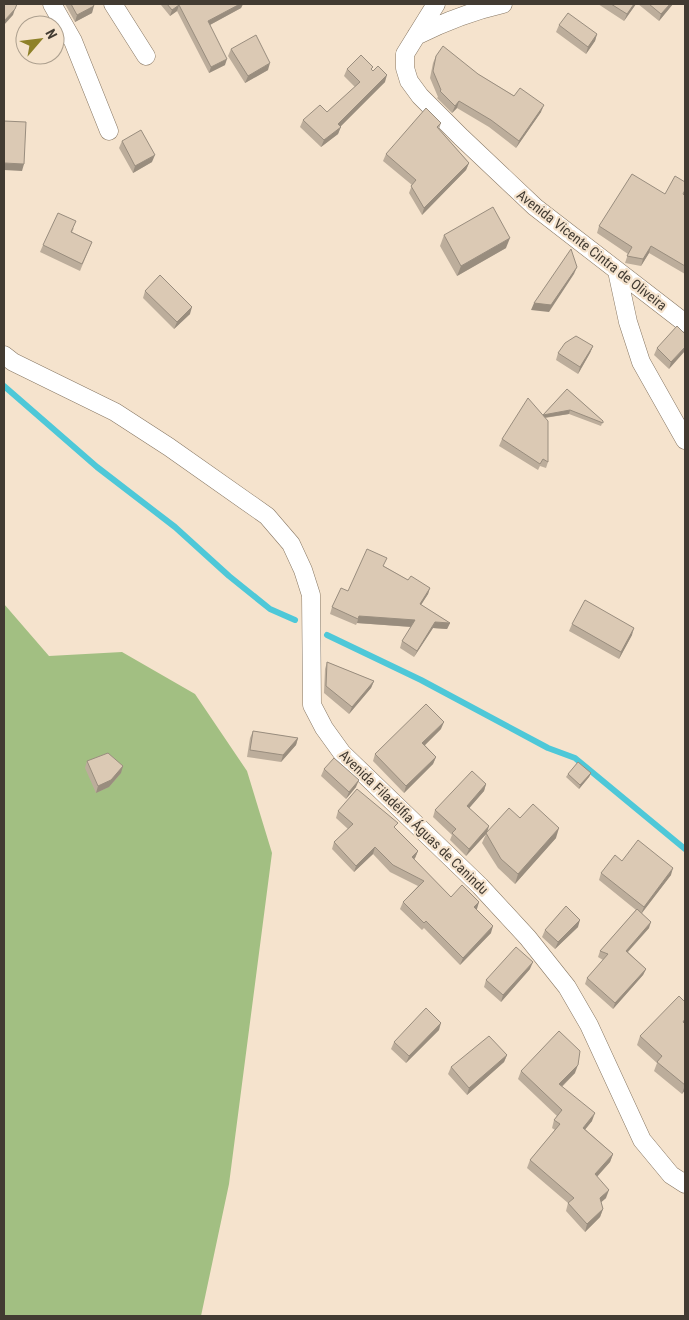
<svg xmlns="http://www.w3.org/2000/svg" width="689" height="1320" font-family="'Roboto Condensed',sans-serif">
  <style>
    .green { fill: #a2bf82 }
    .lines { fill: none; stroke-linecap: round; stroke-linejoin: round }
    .stream { stroke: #4ec8d8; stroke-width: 6 }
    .street-casing { stroke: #877763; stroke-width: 19 }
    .street { stroke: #fff; stroke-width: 18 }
    .wall { fill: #bcad9b }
    .shaded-wall { fill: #998d7e }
    .building { fill: #dbc9b4; stroke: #998d7e }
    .labels { text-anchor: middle; stroke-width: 4.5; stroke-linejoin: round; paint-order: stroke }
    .street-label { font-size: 14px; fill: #423b32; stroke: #f5e3cd }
  </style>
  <rect width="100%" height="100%" fill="#f5e3cd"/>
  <path class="green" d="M4,604L49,656L122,652L195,694L247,771L272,853L229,1184L201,1316H4Z"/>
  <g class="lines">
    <path class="stream" d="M4,386L97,467L175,527L229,576L270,609L295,620
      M327,635L421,680L548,748L575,758L685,849"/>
    <defs>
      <path id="street" d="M52,4L73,41L109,131
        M113,4L146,56
        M436,4L405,54V68L409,81L420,96L461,137L535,207L685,323
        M416,36C444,22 472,11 503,4
        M617,271L628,322L641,362L685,440
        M4,355L13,362L115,412L169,447L267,516L291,544L303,570L311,595L312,705L324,728L342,753L480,886L528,938L567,987L589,1025L642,1140L671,1175L685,1184"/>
    </defs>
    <use href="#street" class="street-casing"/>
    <use href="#street" class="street"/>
  </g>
  <path class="wall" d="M65,4H93L92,13L75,22Z
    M162,4H243L241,8L210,25L225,65L209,73L177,11L170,16L161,5Z
    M598,4H636L624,21Z
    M638,4H673L659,21Z
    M559,25L597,34L595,41L586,54L556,32Z
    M231,49L268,70L245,83L228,56Z
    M436,56L478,74L541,112L516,148L489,127L457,108L452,113L437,98L438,97L430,78L433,63Z
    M347,69L372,70L385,82L340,127L338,134L321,147L300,127L303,120L327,112L355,87L344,76Z
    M441,123L439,129L469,163L466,170L422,215L409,193L412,185L383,161L386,154Z
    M122,141L152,162L133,173L119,148Z
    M685,182V193L684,195L685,196V274L649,253L641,266L625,263L628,254L597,233L599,226L665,194Z
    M74,228L72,232L92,242L80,271L40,252L43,245Z
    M444,235L506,248L457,276L440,246Z
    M145,291L190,314L174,329L143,298Z
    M685,334L669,369L654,355L657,348Z
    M593,346L590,353L578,374L556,360L558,353Z
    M567,389L603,421L601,426L569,414L545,418L548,462L546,468L540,466L538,470L499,446L502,439L543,415Z
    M384,566L408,580L430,588L428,594L421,605L450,623L447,629L433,628L414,657L400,648L402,641L411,627L357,623L356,625L330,614L332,607L348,591Z
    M572,624L632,635L619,659L569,631Z
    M327,662L374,681L371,688L349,714L324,693L325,669Z
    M441,729L425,745L436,757L433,764L404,793L373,761L375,754Z
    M253,731L298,738L296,745L281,762L247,757L250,738Z
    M87,761L121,773L109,787L96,793L85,768Z
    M324,769L356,787L346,799L321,776Z
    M591,773L589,777L579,789L566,777L568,774Z
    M486,784L484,791L469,808L487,832L520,818L556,838L515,884L498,868L482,843L486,834L466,856L450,840L452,835L433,817L435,810Z
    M338,811L396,829L418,851L415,858L414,860L451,897L479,902L476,909L491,933L460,965L424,928L422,930L400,909L403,902L418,886L390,872L373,854L354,872L332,849L334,842L348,829L336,818Z
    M622,861L671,875L642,913L649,928L628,952L646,969L643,975L613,1009L585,984L587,978L603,960L598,957L600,951L636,910L599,880L601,873Z
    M578,927L555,949L542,937L545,930Z
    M530,969L501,1002L484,987L486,980Z
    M685,1002V1090L682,1094L654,1071L657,1063L637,1045L640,1036Z
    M439,1030L406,1063L391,1049L394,1042Z
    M507,1055L504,1062L467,1095L448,1074L451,1067Z
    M521,1071L575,1073L562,1087L592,1121L585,1129L613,1154L610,1162L597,1177L606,1198L601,1202L603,1209L600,1217L585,1232L566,1211L568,1203L527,1168L530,1160L555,1130L552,1128L554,1120L557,1116L518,1079Z"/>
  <path class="shaded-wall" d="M240,4H243L241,8L206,27L208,21Z
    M634,4H636L624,21L627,14Z
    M670,4H673L659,21L661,14Z
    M179,5L177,11L170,16L172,10Z
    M94,6L92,13L75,22L77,15Z
    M15,9L13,15L4,25V21Z
    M597,34L595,41L586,54L588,47Z
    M227,59L225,65L209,73L211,67Z
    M270,63L268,70L245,83L248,76Z
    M387,75L385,82L336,131L338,124Z
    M459,101L457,108L452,113L455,106Z
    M544,105L541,112L516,148L519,141Z
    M341,127L338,134L321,147L324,140Z
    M155,155L152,162L133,173L135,166Z
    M4,163L24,164L22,171L4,170Z
    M469,163L466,170L422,215L424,208Z
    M510,238L506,248L457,276L461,266Z
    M651,246L649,253L641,266L643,259Z
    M577,267L574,274L549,312L531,310L534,303Z
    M192,307L190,314L174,329L177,322Z
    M593,346L590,353L578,374L580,367Z
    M685,347V351L669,369L671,362Z
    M570,410L569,414L542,418L543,415Z
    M430,588L428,594L417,611L420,604Z
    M359,616L415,620L413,627L357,623Z
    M435,622L450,623L447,629L433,628L414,657L417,651Z
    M634,628L632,635L619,659L621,652Z
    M374,681L371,688L349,714L352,707Z
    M444,722L441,729L420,750L422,743Z
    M298,738L296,745L281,762L283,755Z
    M436,757L433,764L404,793L406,786Z
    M123,766L121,773L109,787L96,793L98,786Z
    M591,773L589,777L579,789L580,785Z
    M359,780L356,787L346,799L349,792Z
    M486,784L484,791L465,813L467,806Z
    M489,826L487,833L466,856L469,849Z
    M559,828L556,838L515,884L518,874Z
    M375,847L373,854L354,872L356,866Z
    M418,851L415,858L409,864L412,857Z
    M673,868L671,875L641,914L644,907Z
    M479,902L477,909L471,914L474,907Z
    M580,920L578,927L555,949L558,942Z
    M651,922L649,928L623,957L626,951Z
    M493,926L491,933L460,965L463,958Z
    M533,962L530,969L501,1002L503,995Z
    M646,969L643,975L613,1009L615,1003Z
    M441,1023L439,1030L406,1063L409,1056Z
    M507,1055L504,1062L467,1095L469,1088Z
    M578,1065L575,1073L556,1092L559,1084Z
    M685,1085V1090L682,1094Z
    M595,1113L592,1121L580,1136L583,1128Z
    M613,1154L610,1162L592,1182L595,1174Z
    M609,1190L606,1198L597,1206L600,1198Z
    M603,1209L600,1217L585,1232L587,1224Z"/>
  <path class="building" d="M4,4H17L15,9L4,21Z
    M71,4H93L94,6L77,15Z
    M167,4H240L208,21L227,59L211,67L179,5L172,10Z
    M611,4H634L627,14Z
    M649,4H670L661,14Z
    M568,13L597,34L588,47L559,25Z
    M256,35L270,63L248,76L231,49Z
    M443,46L478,74L514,96L520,88L544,105L519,141L491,120L459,101L455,106L440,91L441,90L433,71L436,56Z
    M361,55L373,67L371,69L373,71L378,66L387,75L338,124L341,127L324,140L303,120L320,105L327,112L360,82L347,69Z
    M426,108L441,123L437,127L469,163L424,208L411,186L416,180L386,154Z
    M4,121L26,122L24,164L4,163Z
    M141,130L155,155L135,166L122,141Z
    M632,174L665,194L675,176L685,182V190L683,194L685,196V266L651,246L643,259L627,256L632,247L599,226Z
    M493,207L510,238L461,266L444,235Z
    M58,213L76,221L71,232L92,242L82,264L43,245Z
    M571,249L577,267L551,305L534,303Z
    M160,275L192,307L177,322L145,291Z
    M677,326L685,334V347L671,362L657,348Z
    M576,336L593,346L580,367L558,353L565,343Z
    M567,389L603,421V423L570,410L543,415Z
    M528,398L548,421V462L543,459L540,464L502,439Z
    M367,549L387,558L383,566L408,580L411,576L430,588L420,604L450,623L435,622L417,651L402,641L415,620L359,616L358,619L332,607L341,588L348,591Z
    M585,600L634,628L621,652L572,624Z
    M327,662L374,681L352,707L326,686Z
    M426,704L444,722L422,743L436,757L406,786L375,754Z
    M253,731L298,738L283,755L250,750Z
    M108,753L123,766L111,780L98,786L87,761Z
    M334,758L359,780L349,792L324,769Z
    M578,762L591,773L580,785L568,774Z
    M472,771L486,784L467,806L489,826L469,849L452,833L456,829L435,810Z
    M357,789L398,823L394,827L418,851L412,857L451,897L462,885L479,902L474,907L493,926L463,958L426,921L424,923L403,902L424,881L393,865L375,847L356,866L334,842L353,824L338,811Z
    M533,804L559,828L518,874L501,859L486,833L509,808L520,818Z
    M638,840L673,868L644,907L601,873L615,855L622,861Z
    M566,906L580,920L558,942L545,930Z
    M637,909L651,922L626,951L646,969L615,1003L587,978L608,954L600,951Z
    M516,947L533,962L503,995L486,980Z
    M679,996L685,1002V1019L683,1022L685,1024V1085L657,1062L662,1056L640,1036Z
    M426,1008L441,1023L409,1056L394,1042Z
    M559,1031L580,1051L578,1065L559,1084L595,1113L583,1128L613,1154L595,1174L609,1190L600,1198L603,1209L587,1224L568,1203L574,1198L530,1160L560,1124L554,1120L562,1110L521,1071Z
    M489,1036L507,1055L469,1088L451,1067Z"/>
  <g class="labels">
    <g class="street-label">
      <text transform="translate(592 250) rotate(38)" y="5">Avenida Vicente Cintra de Oliveira</text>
      <text transform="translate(414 822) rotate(44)" y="5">Avenida Filadélfia Águas de Canindu</text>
    </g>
  </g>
  <rect width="689" height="1320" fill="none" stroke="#423b32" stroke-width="10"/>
  <g transform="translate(40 40) rotate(62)"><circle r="24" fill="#f5e3cd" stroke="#ada08f"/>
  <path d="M0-4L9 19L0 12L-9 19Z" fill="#8e8128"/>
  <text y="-8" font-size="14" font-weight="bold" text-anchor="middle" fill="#423b32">N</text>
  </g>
</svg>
